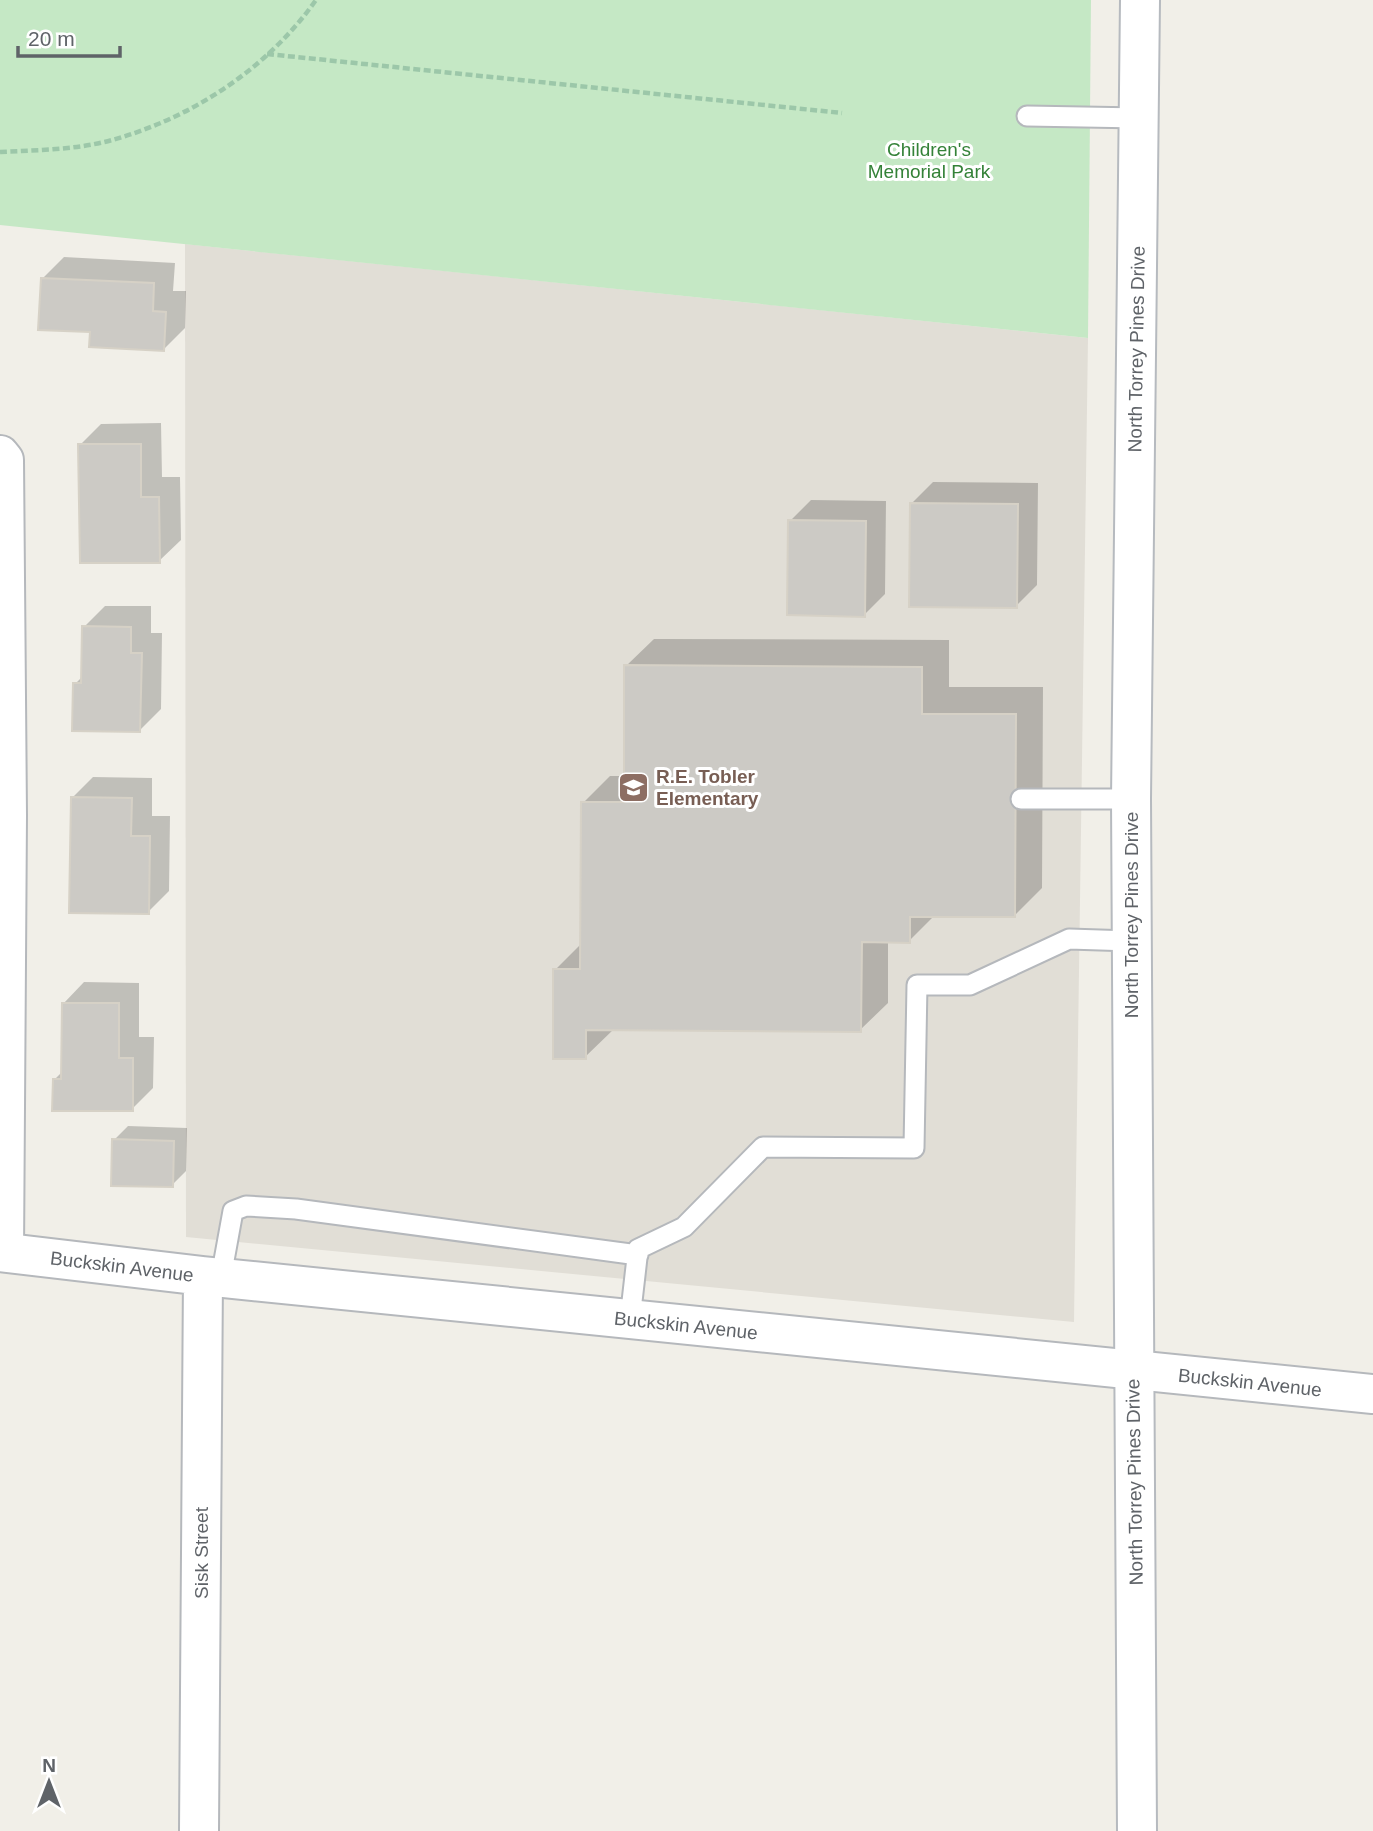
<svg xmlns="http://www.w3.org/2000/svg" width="1373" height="1831" font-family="Helvetica,sans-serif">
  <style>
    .education { fill: #e1ded6 }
    .green { fill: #c5e8c5 }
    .shadow { fill: #0003 }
    .building { fill: #cccac5; stroke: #d6d1c6; stroke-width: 2 }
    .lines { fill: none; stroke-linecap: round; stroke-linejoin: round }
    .lane-casing { stroke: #b5b8bc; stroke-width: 23 }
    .street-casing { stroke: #b5b8bc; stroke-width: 42 }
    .secondary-casing { stroke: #b6babf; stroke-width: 42 }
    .path { stroke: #9cc7a9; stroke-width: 4.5; stroke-dasharray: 7 3.5; stroke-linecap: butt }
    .lane { stroke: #fff; stroke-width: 19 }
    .street { stroke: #fff; stroke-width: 38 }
    .secondary { stroke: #fff; stroke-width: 38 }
    .labels { text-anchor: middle; stroke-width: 6; stroke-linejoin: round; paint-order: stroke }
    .park-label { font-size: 19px; fill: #348238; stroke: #fff }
    .street-label { font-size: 19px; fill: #5f6368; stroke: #fff }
    .education-label { font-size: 19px; font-weight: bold; fill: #785e54; stroke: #fff; text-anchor: start }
  </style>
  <rect width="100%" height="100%" fill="#f1efe8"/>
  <path class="education" d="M185,244L1088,338L1074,1322L186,1237Z"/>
  <path class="green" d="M0,0H1091L1088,338L0,225Z"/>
  <path class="shadow" d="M64,257L175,263L173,291H186L185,328L164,349L92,330L43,278Z
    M161,423L162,477H180L181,540L159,561L80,445L101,424Z
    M933,482L1038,483L1037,585L1016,606L912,503Z
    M811,500L886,501L885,594L864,615L790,521Z
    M105,606H151V633H162L161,709L140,730L75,684L83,676L84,627Z
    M654,639L949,640V687H1043L1042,888L1015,915H935L909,941H888V1003L860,1030L614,1029L585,1057L555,970L582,943L583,803L610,776H626V666Z
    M93,777L152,778V816H170L169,891L148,912L72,798Z
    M84,982L139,983V1037H154L153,1088L132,1109L55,1079L63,1071V1004Z
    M128,1126L187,1128L186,1171L172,1185L114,1140Z"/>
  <path class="building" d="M41,278L154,283L153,311L166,312L164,351L89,347L90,332L38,330Z
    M78,444H141V497H159L160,563H80Z
    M910,503L1018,504L1017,608L909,607Z
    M788,520L866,521L865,617L787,615Z
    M82,626L131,627V653H142L140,732L72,731L73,683H81Z
    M624,665L922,667V714H1016L1015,917H910V943L862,942L861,1032L586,1030V1059H553V969H580L581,802H624Z
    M71,797L132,798L131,836H150L149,914L69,913Z
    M62,1003H119V1058H133V1111H52L53,1079H61Z
    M112,1139L174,1141L173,1187L111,1186Z"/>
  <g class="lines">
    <defs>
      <path id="lane" d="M1027,116L1140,118
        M1021,799H1131
        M221,1277L233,1211L246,1206L296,1209L638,1255
        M630,1319L638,1249L684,1227L763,1147L914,1148L917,985H970L1069,939L1131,941"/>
      <path id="street" d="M0,455L4,460L7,816L4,1252
        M0,1252L203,1276L1373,1394
        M199,1831L203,1276"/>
      <path id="secondary" d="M1137,1831L1131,799L1140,0"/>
    </defs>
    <use href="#lane" class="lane-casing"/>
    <use href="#street" class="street-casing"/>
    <use href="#secondary" class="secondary-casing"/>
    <path class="path" d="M267,54L842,113
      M0,152C37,150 76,150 112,140C192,118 268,68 316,0"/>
    <use href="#lane" class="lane"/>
    <use href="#street" class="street"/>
    <use href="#secondary" class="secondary"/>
  </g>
  <defs>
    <symbol id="school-square" viewBox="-11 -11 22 22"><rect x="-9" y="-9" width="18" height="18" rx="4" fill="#8d6e63" stroke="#fff"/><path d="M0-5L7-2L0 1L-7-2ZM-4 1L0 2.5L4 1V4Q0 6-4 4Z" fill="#fff"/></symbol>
  </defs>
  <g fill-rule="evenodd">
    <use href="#school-square" x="616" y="770" width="35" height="35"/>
  </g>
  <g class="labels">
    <g class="park-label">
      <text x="929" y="156">Children's<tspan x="929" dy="22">Memorial Park</tspan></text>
    </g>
    <g class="street-label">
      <text transform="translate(1136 349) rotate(-89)" y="7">North Torrey Pines Drive</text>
      <text transform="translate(1131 915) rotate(-90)" y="7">North Torrey Pines Drive</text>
      <text transform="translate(122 1266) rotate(7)" y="7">Buckskin Avenue</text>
      <text transform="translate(686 1325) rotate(6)" y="7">Buckskin Avenue</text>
      <text transform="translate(1250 1382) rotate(6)" y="7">Buckskin Avenue</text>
      <text transform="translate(1134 1482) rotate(-91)" y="7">North Torrey Pines Drive</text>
      <text transform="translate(201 1553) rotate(-90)" y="7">Sisk Street</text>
    </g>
    <g class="education-label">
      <text x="656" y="783">R.E. Tobler<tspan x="656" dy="22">Elementary</tspan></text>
    </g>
  </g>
  <g transform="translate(49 1782)" stroke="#ffffff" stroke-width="5" paint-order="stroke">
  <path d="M0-5L12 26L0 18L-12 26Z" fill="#5f6368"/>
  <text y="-10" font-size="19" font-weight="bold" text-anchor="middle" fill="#5f6368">N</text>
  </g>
  <path d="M18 46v10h102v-10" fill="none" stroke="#5f6368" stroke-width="3.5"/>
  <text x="28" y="46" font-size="21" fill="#5f6368" stroke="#ffffff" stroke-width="5" paint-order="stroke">20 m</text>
</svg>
